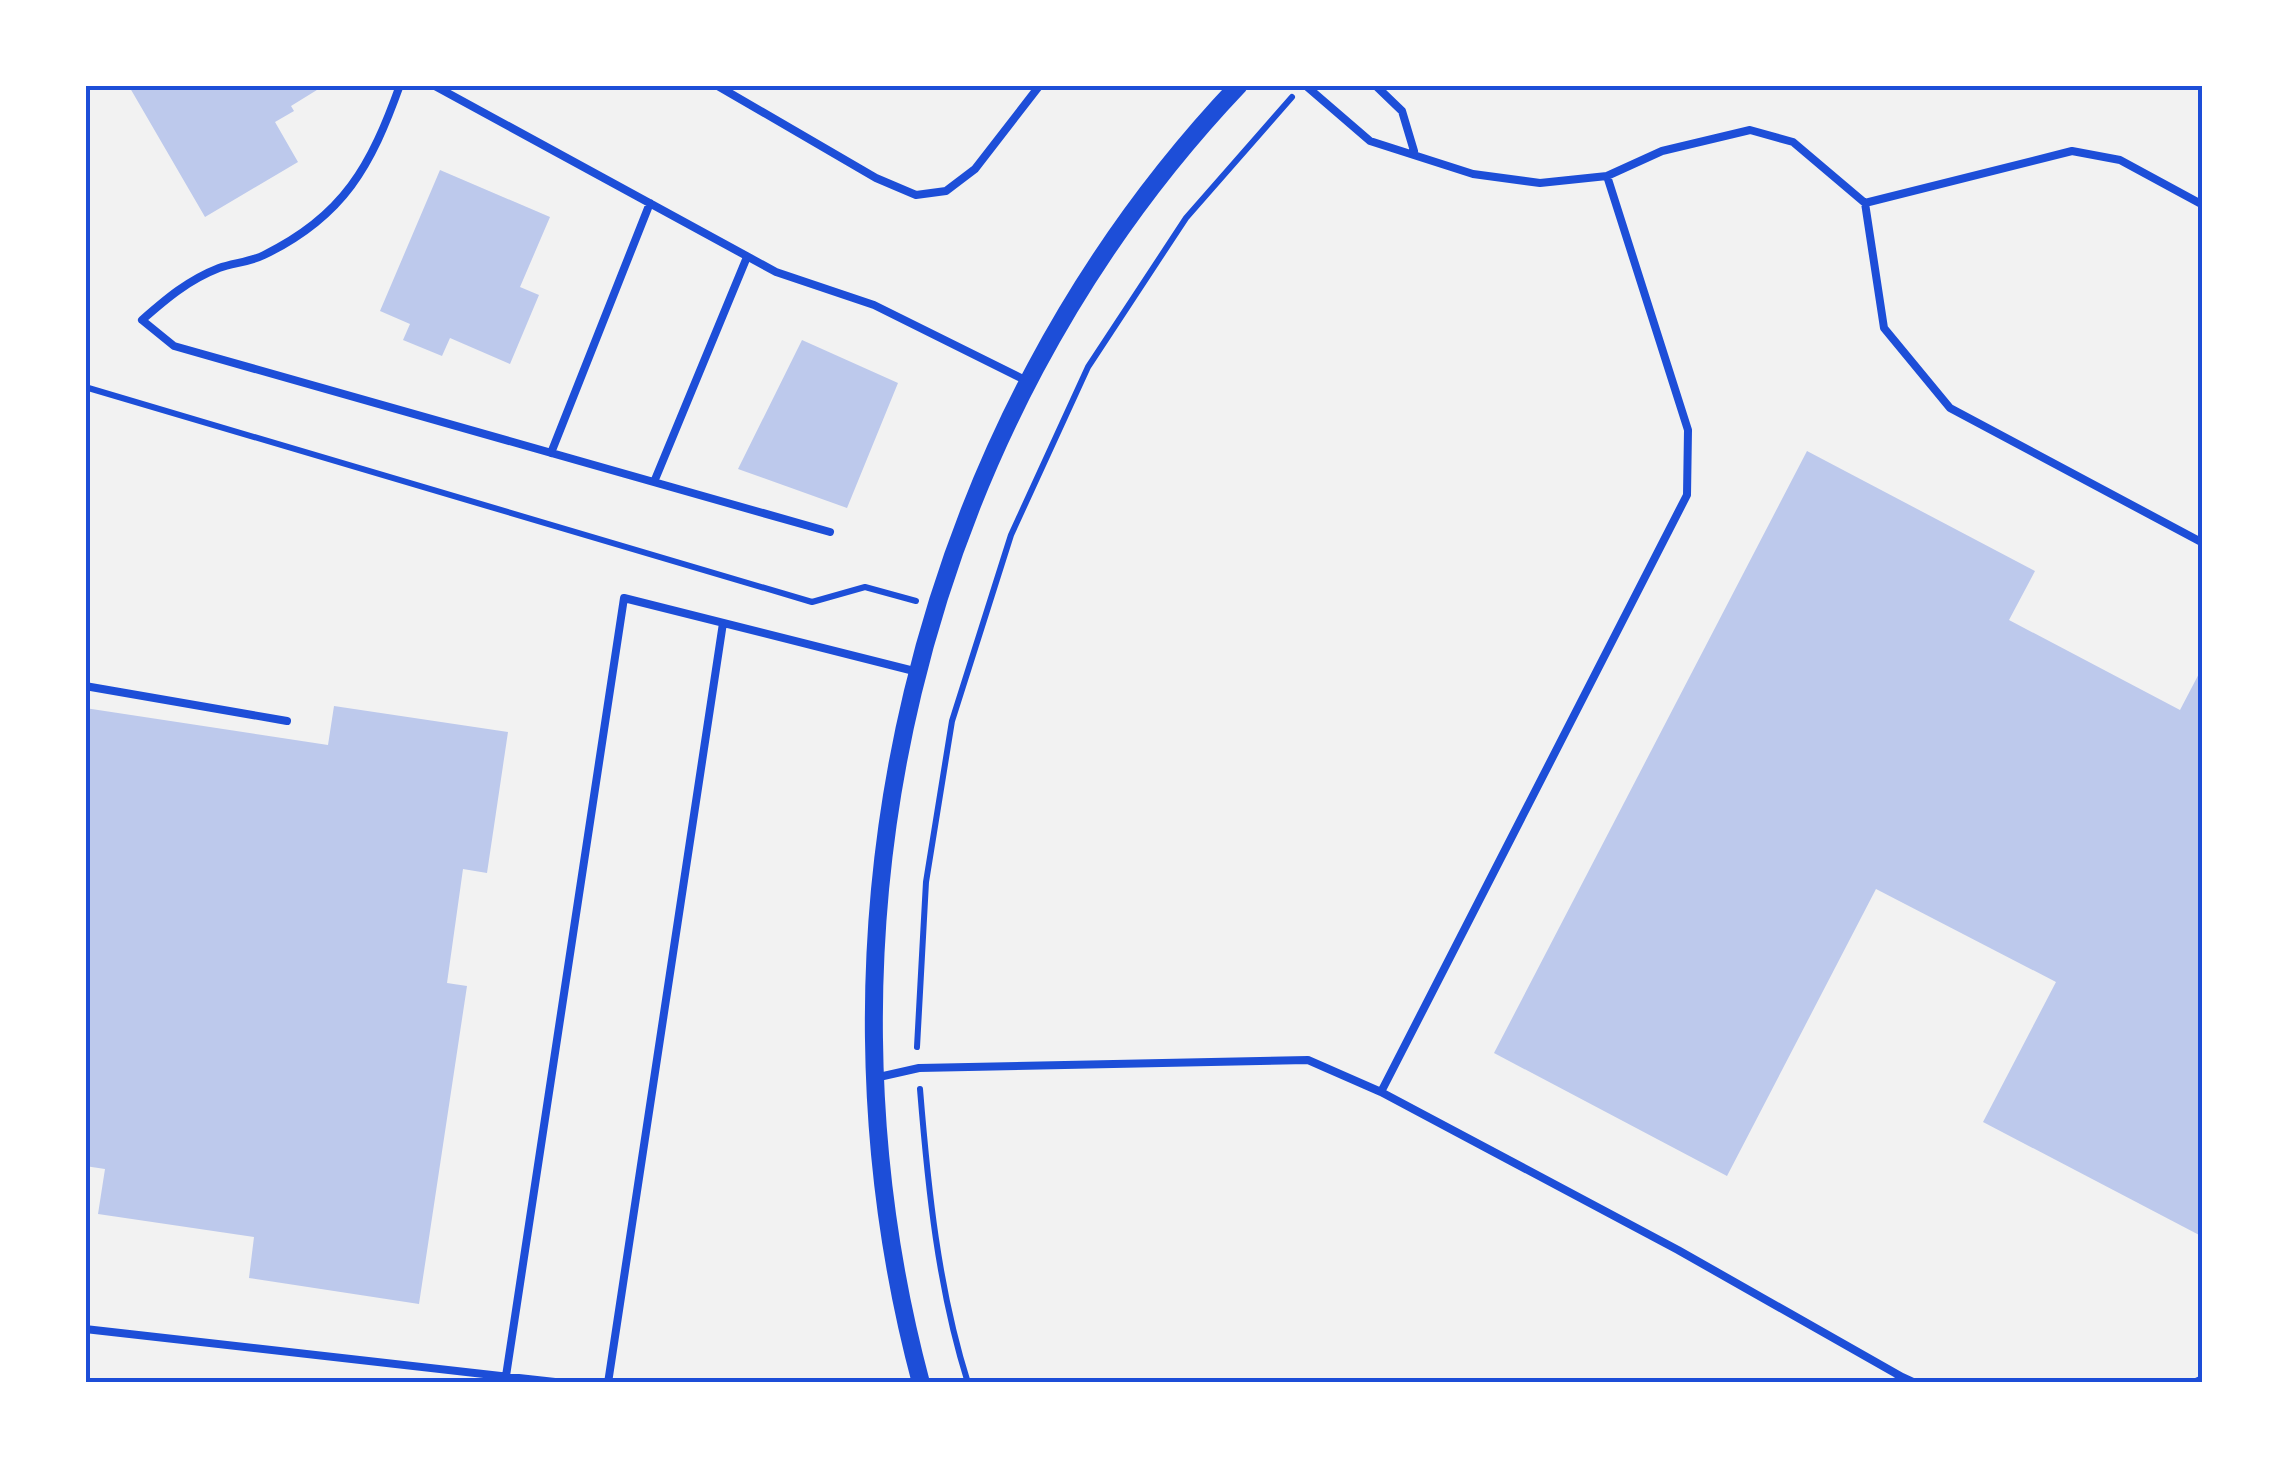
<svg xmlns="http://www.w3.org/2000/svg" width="2288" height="1468" font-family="'Golos Text',sans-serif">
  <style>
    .building { fill: #bdc9ec }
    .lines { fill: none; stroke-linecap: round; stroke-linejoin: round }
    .path { stroke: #1d4ed8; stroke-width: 6 }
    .service { stroke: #1d4ed8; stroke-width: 8 }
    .tertiary { stroke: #1d4ed8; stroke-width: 18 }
    .neatline { fill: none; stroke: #1d4ed8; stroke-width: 4 }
  </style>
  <rect width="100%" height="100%" fill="#f2f2f2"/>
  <path class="building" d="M135,85H325L291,106L294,111L275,122L298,162L205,217L130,88Z
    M440,170L550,217L520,287L539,295L510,364L450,338L442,356L403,340L410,324L380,311Z
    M802,340L898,383L847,508L738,469Z
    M1807,451L2035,571L2009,620L2180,710L2203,666V1237L1983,1122L2056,982L1876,889L1727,1176L1494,1053Z
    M334,706L508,732L487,873L463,869L447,983L467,986L419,1304L249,1278L254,1237L98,1214L105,1169L85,1166V708L328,745Z"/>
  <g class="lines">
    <path class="path" d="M85,387L812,602L865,587L916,601
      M917,1047L926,882L952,721L1011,535L1088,367L1186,218L1292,97
      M920,1089C928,1188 938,1288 968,1383"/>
    <path class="service" d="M400,85C371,166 344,216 264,255C250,262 233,263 219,268C188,280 166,299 142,320L174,346L830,532
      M433,85L776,272L874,305L1029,382
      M716,85L876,178L916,195L946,191L975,169L1040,85
      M1305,85L1370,141L1473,174L1540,183L1607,176L1662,151L1750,130L1793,142L1865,203L2072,151L2120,160L2203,205
      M1375,85L1402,111L1414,151
      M1865,203L1884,328L1950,408L2203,543
      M551,453L650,203
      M654,482L747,257
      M85,686L287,721
      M879,1077L919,1068L1308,1060L1381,1092L1678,1250L1902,1377
      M1381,1092L1687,495L1688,430L1607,176
      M85,1329L564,1383
      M506,1376L624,598L918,672
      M608,1383L723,623
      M1893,1383L1902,1377L1915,1383
      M2194,1383L2203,1379"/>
    <path class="tertiary" d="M921,1383C800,930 914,427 1239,85"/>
  </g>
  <rect width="2288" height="1468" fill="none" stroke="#ffffff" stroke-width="175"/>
  <rect x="88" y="88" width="2112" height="1292" class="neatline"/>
</svg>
